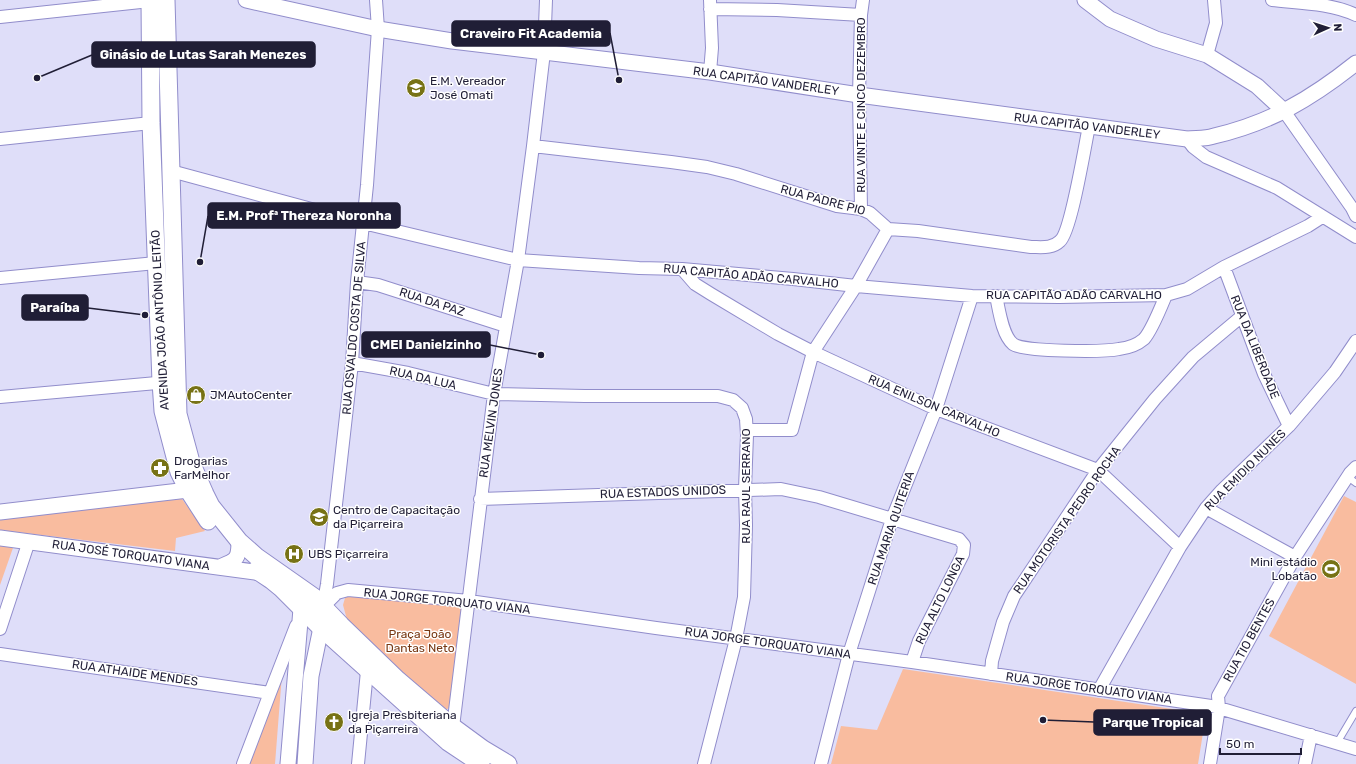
<svg xmlns="http://www.w3.org/2000/svg" width="1356" height="764" font-family="Rubik,sans-serif">
  <style>
    .green { fill: #f9bc9f }
    .lines { fill: none; stroke-linecap: round; stroke-linejoin: round }
    .service-casing { stroke: #918dcb; stroke-width: 8 }
    .minor-casing { stroke: #918dcb; stroke-width: 14 }
    .tertiary-casing { stroke: #918dcb; stroke-width: 17 }
    .secondary-casing { stroke: #918dcb; stroke-width: 19 }
    .service { stroke: #fff; stroke-width: 6 }
    .minor { stroke: #fff; stroke-width: 12 }
    .tertiary { stroke: #fff; stroke-width: 15 }
    .secondary { stroke: #fff; stroke-width: 17 }
    .labels { text-anchor: middle; stroke-width: 3; stroke-linejoin: round; paint-order: stroke }
    .poi-label { font-size: 12px; fill: #201e36; stroke: #fff; text-anchor: start }
    .street-label { font-size: 12px; fill: #201e36; stroke: #fff }
    .park-label { font-size: 12px; fill: #783813; stroke: #fff }
    .leader { fill: none; stroke: #201e36; stroke-width: 1.5 }
    .callout-dot { fill: #201e36; stroke: #fff; stroke-width: 1.5 }
    .callout { fill: #201e36; stroke: #201e36; stroke-width: 1.5 }
    .callout-label { font-size: 13px; text-anchor: middle; font-weight: bold; fill: #fff }
  </style>
  <rect width="100%" height="100%" fill="#dfdef9"/>
  <path class="green" d="M1344,496L1356,502V684L1269,636Z
    M182,499L205,531L176,538L175,551L0,530V515Z
    M0,544L14,545L0,585Z
    M349,596L463,607L450,707L442,713L349,627L343,605L345,598Z
    M903,669L1206,714L1198,764H831L841,726L877,730Z
    M282,674L275,764H247Z"/>
  <g class="lines">
    <defs>
      <path id="service" d="M1348,477L1356,483
        M1337,743L1356,711"/>
      <path id="minor" d="M1272,0C1299,3 1331,3 1356,15
        M710,9L777,10L861,15
        M0,17L150,1
        M1207,55L1216,23L1214,0
        M710,72L712,48L710,0
        M1284,111L1352,208L1356,216
        M0,139L151,123
        M1187,139L1193,147L1206,157L1277,188L1356,237
        M533,146L671,162L707,167L736,174L837,206L861,209L870,213L888,229L918,231L1031,247C1041,247 1052,249 1060,241C1071,232 1085,145 1089,126
        M171,171L363,223L518,260L639,268L682,269L793,279L856,286L972,296L1059,297L1166,295L1187,289L1224,267L1308,226L1322,217
        M861,209L859,95L861,15L863,0
        M1224,267L1264,374L1289,426
        M682,269L695,284L711,294L778,334L813,352L936,409L1098,470L1180,547
        M0,278L156,263
        M357,282L378,285L506,326
        M996,296C999,309 1002,335 1013,344C1023,352 1104,352 1119,349C1128,348 1137,345 1144,339C1152,330 1161,307 1166,295
        M352,363L408,373L494,394L585,396H718L733,400L742,408L746,419L747,435L745,489L746,525L744,597L736,639L704,764
        M0,397L168,382
        M747,430H792L813,352L856,286L888,229
        M480,499L781,489L819,497L959,539L964,545L963,554L919,641L912,662
        M1206,508L1295,557
        M323,607L337,593L348,590L469,601L656,628L912,662L1211,706L1219,708L1356,749
        M323,607L327,584L352,363L357,282L367,185L378,29L376,0
        M0,629L29,541
        M0,654L270,693
        M991,674L992,661L1003,622L1014,596L1098,470L1155,399L1193,357L1242,316
        M1099,690L1180,547L1206,508L1222,490L1289,426L1335,372L1356,341
        M453,727L494,394L518,260L533,146L544,52L546,0
        M243,764L270,693L296,626
        M358,764L367,671
        M821,764L849,654L892,519L936,409L972,296
        M1210,764L1219,708L1218,696L1295,557L1350,473L1356,467
        M1305,764L1311,735"/>
      <path id="tertiary" d="M246,0L378,29L452,41L710,72L859,95L1187,139C1196,138 1206,139 1214,136C1270,123 1311,99 1356,63
        M1085,0L1110,19L1156,39L1207,55L1257,86L1284,111
        M0,512L188,490
        M0,538L262,573
        M220,567C236,560 239,560 239,541
        M288,764L301,609
        M305,764L311,676L323,618"/>
      <path id="secondary" d="M150,0L151,123L161,382L163,411L179,472L188,490L208,521
        M166,0L178,414L191,462L205,494L211,506L239,541L257,557L314,597L341,625L398,680L453,727L483,749L508,764
        M256,570L271,580L282,589L321,628L448,742L481,764"/>
    </defs>
    <use href="#service" class="service-casing"/>
    <use href="#minor" class="minor-casing"/>
    <use href="#tertiary" class="tertiary-casing"/>
    <use href="#secondary" class="secondary-casing"/>
    <use href="#service" class="service"/>
    <use href="#minor" class="minor"/>
    <use href="#tertiary" class="tertiary"/>
    <use href="#secondary" class="secondary"/>
  </g>
  <defs>
    <symbol id="school-disc" viewBox="-11 -11 22 22"><circle r="9.5" fill="#777215" stroke="#fff"/><path d="M0-5L7-2L0 1L-7-2ZM-4 1L0 2.5L4 1V4Q0 6-4 4Z" fill="#fff"/></symbol>
    <symbol id="shop-disc" viewBox="-11 -11 22 22"><circle r="9.5" fill="#777215" stroke="#fff"/><path d="M-5-2.5h2.3a2.7 3.5 0 0 1 5.4 0H5L5.5 6h-11ZM-1.5-2.5h3a1.5 2.3 0 0 0-3 0Z" fill="#fff"/></symbol>
    <symbol id="pharmacy-disc" viewBox="-11 -11 22 22"><circle r="9.5" fill="#777215" stroke="#fff"/><path d="M-2-6h4v4h4v4h-4v4h-4v-4h-4v-4h4Z" fill="#fff"/></symbol>
    <symbol id="university-disc" viewBox="-11 -11 22 22"><circle r="9.5" fill="#777215" stroke="#fff"/><path d="M0-5L7-2L0 1L-7-2ZM-4 1L0 2.5L4 1V4Q0 6-4 4Z" fill="#fff"/></symbol>
    <symbol id="hospital-disc" viewBox="-11 -11 22 22"><circle r="9.5" fill="#777215" stroke="#fff"/><path d="M-5-5h3v3.5h4V-5h3V5h-3V1.5h-4V5h-3Z" fill="#fff"/></symbol>
    <symbol id="stadium-disc" viewBox="-11 -11 22 22"><circle r="9.5" fill="#777215" stroke="#fff"/><path d="M0-5a6.5 5 0 1 0 0 10a6.5 5 0 1 0 0-10ZM-3.5-1.8h7v3.6h-7Z" fill="#fff"/></symbol>
    <symbol id="church-disc" viewBox="-11 -11 22 22"><circle r="9.5" fill="#777215" stroke="#fff"/><path d="M-1.2-6h2.4v3.5h3.3v2.4h-3.3V6h-2.4V-.1h-3.3v-2.4h3.3Z" fill="#fff"/></symbol>
  </defs>
  <g fill-rule="evenodd">
    <use href="#school-disc" x="405" y="77" width="22" height="22"/>
    <use href="#shop-disc" x="185" y="384" width="22" height="22"/>
    <use href="#pharmacy-disc" x="149" y="457" width="22" height="22"/>
    <use href="#university-disc" x="308" y="506" width="22" height="22"/>
    <use href="#hospital-disc" x="283" y="543" width="22" height="22"/>
    <use href="#stadium-disc" x="1320" y="558" width="22" height="22"/>
    <use href="#church-disc" x="323" y="711" width="22" height="22"/>
  </g>
  <g class="labels">
    <g class="poi-label">
      <text x="430" y="85">E.M. Vereador<tspan x="430" dy="14">José Omati</tspan></text>
      <text x="210" y="399">JMAutoCenter</text>
      <text x="174" y="465">Drogarias<tspan x="174" dy="14">FarMelhor</tspan></text>
      <text x="333" y="514">Centro de Capacitação<tspan x="333" dy="14">da Piçarreira</tspan></text>
      <text x="308" y="558">UBS Piçarreira</text>
      <text x="1317" y="566" text-anchor="end">Mini estádio<tspan x="1317" dy="14">Lobatão</tspan></text>
      <text x="348" y="719">Igreja Presbiteriana<tspan x="348" dy="14">da Piçarreira</tspan></text>
    </g>
    <g class="street-label">
      <text transform="translate(766 81) rotate(8)" y="4">RUA CAPITÃO VANDERLEY</text>
      <text transform="translate(861 105) rotate(-90)" y="4">RUA VINTE E CINCO DEZEMBRO</text>
      <text transform="translate(1087 126) rotate(7)" y="4">RUA CAPITÃO VANDERLEY</text>
      <text transform="translate(823 200) rotate(15)" y="4">RUA PADRE PIO</text>
      <text transform="translate(751 276) rotate(5)" y="4">RUA CAPITÃO ADÃO CARVALHO</text>
      <text x="1074" y="299">RUA CAPITÃO ADÃO CARVALHO</text>
      <text transform="translate(432 302) rotate(18)" y="4">RUA DA PAZ</text>
      <text transform="translate(160 320) rotate(-93)" y="4">AVENIDA JOÃO ANTÔNIO LEITÃO</text>
      <text transform="translate(354 328) rotate(-85)" y="4">RUA OSVALDO COSTA DE SILVA</text>
      <text transform="translate(1255 347) rotate(68)" y="4">RUA DA LIBERDADE</text>
      <text transform="translate(423 378) rotate(13)" y="4">RUA DA LUA</text>
      <text transform="translate(934 406) rotate(23)" y="4">RUA ENILSON CARVALHO</text>
      <text transform="translate(491 423) rotate(-82)" y="4">RUA MELVIN JONES</text>
      <text transform="translate(1245 470) rotate(-45)" y="4">RUA EMIDIO NUNES</text>
      <text transform="translate(746 486) rotate(-90)" y="4">RUA RAUL SERRANO</text>
      <text transform="translate(663 492) rotate(-2)" y="4">RUA ESTADOS UNIDOS</text>
      <text transform="translate(1067 520) rotate(-55)" y="4">RUA MOTORISTA PEDRO ROCHA</text>
      <text transform="translate(891 528) rotate(-71)" y="4">RUA MARIA QUITERIA</text>
      <text transform="translate(131 555) rotate(8)" y="4">RUA JOSÉ TORQUATO VIANA</text>
      <text transform="translate(940 600) rotate(-64)" y="4">RUA ALTO LONGA</text>
      <text transform="translate(447 601) rotate(6)" y="4">RUA JORGE TORQUATO VIANA</text>
      <text transform="translate(1249 640) rotate(-61)" y="4">RUA TIO BENTES</text>
      <text transform="translate(768 643) rotate(8)" y="4">RUA JORGE TORQUATO VIANA</text>
      <text transform="translate(135 673) rotate(8)" y="4">RUA ATHAIDE MENDES</text>
      <text transform="translate(1089 688) rotate(8)" y="4">RUA JORGE TORQUATO VIANA</text>
    </g>
    <g class="park-label">
      <text x="420" y="638">Praça João<tspan x="420" dy="14">Dantas Neto</tspan></text>
    </g>
  </g>
  <path class="leader" d="M619 80L610 33M37 78L92 55M200 262L208 216M145 315L88 308M541 355L490 345M1043 720L1094 722"/>
  <g class="callout-dot">
    <circle cx="619" cy="80" r="4"/>
    <circle cx="37" cy="78" r="4"/>
    <circle cx="200" cy="262" r="4"/>
    <circle cx="145" cy="315" r="4"/>
    <circle cx="541" cy="355" r="4"/>
    <circle cx="1043" cy="720" r="4"/>
  </g>
  <g class="callout">
    <rect x="452" y="21" width="158" height="25" rx="4"/>
    <rect x="92" y="42" width="223" height="25" rx="4"/>
    <rect x="208" y="203" width="192" height="25" rx="4"/>
    <rect x="22" y="295" width="66" height="25" rx="4"/>
    <rect x="362" y="332" width="128" height="25" rx="4"/>
    <rect x="1094" y="710" width="117" height="25" rx="4"/>
  </g>
  <g class="callout-label">
    <text x="531" y="38">Craveiro Fit Academia</text>
    <text x="203" y="59">Ginásio de Lutas Sarah Menezes</text>
    <text x="304" y="220">E.M. Profª Thereza Noronha</text>
    <text x="55" y="312">Paraíba</text>
    <text x="426" y="349">CMEI Danielzinho</text>
    <text x="1153" y="727">Parque Tropical</text>
  </g>
  <g transform="translate(1328 28) rotate(87)" stroke="#ffffff" stroke-width="3" paint-order="stroke">
  <path d="M0-3L7 15L0 10L-7 15Z" fill="#201e36"/>
  <text y="-6" font-size="11" font-weight="bold" text-anchor="middle" fill="#201e36">N</text>
  </g>
  <path d="M1220 748v6h81v-6" fill="none" stroke="#201e36" stroke-width="2"/>
  <text x="1226" y="748" font-size="12" fill="#201e36" stroke="#ffffff" stroke-width="3" paint-order="stroke">50 m</text>
</svg>
